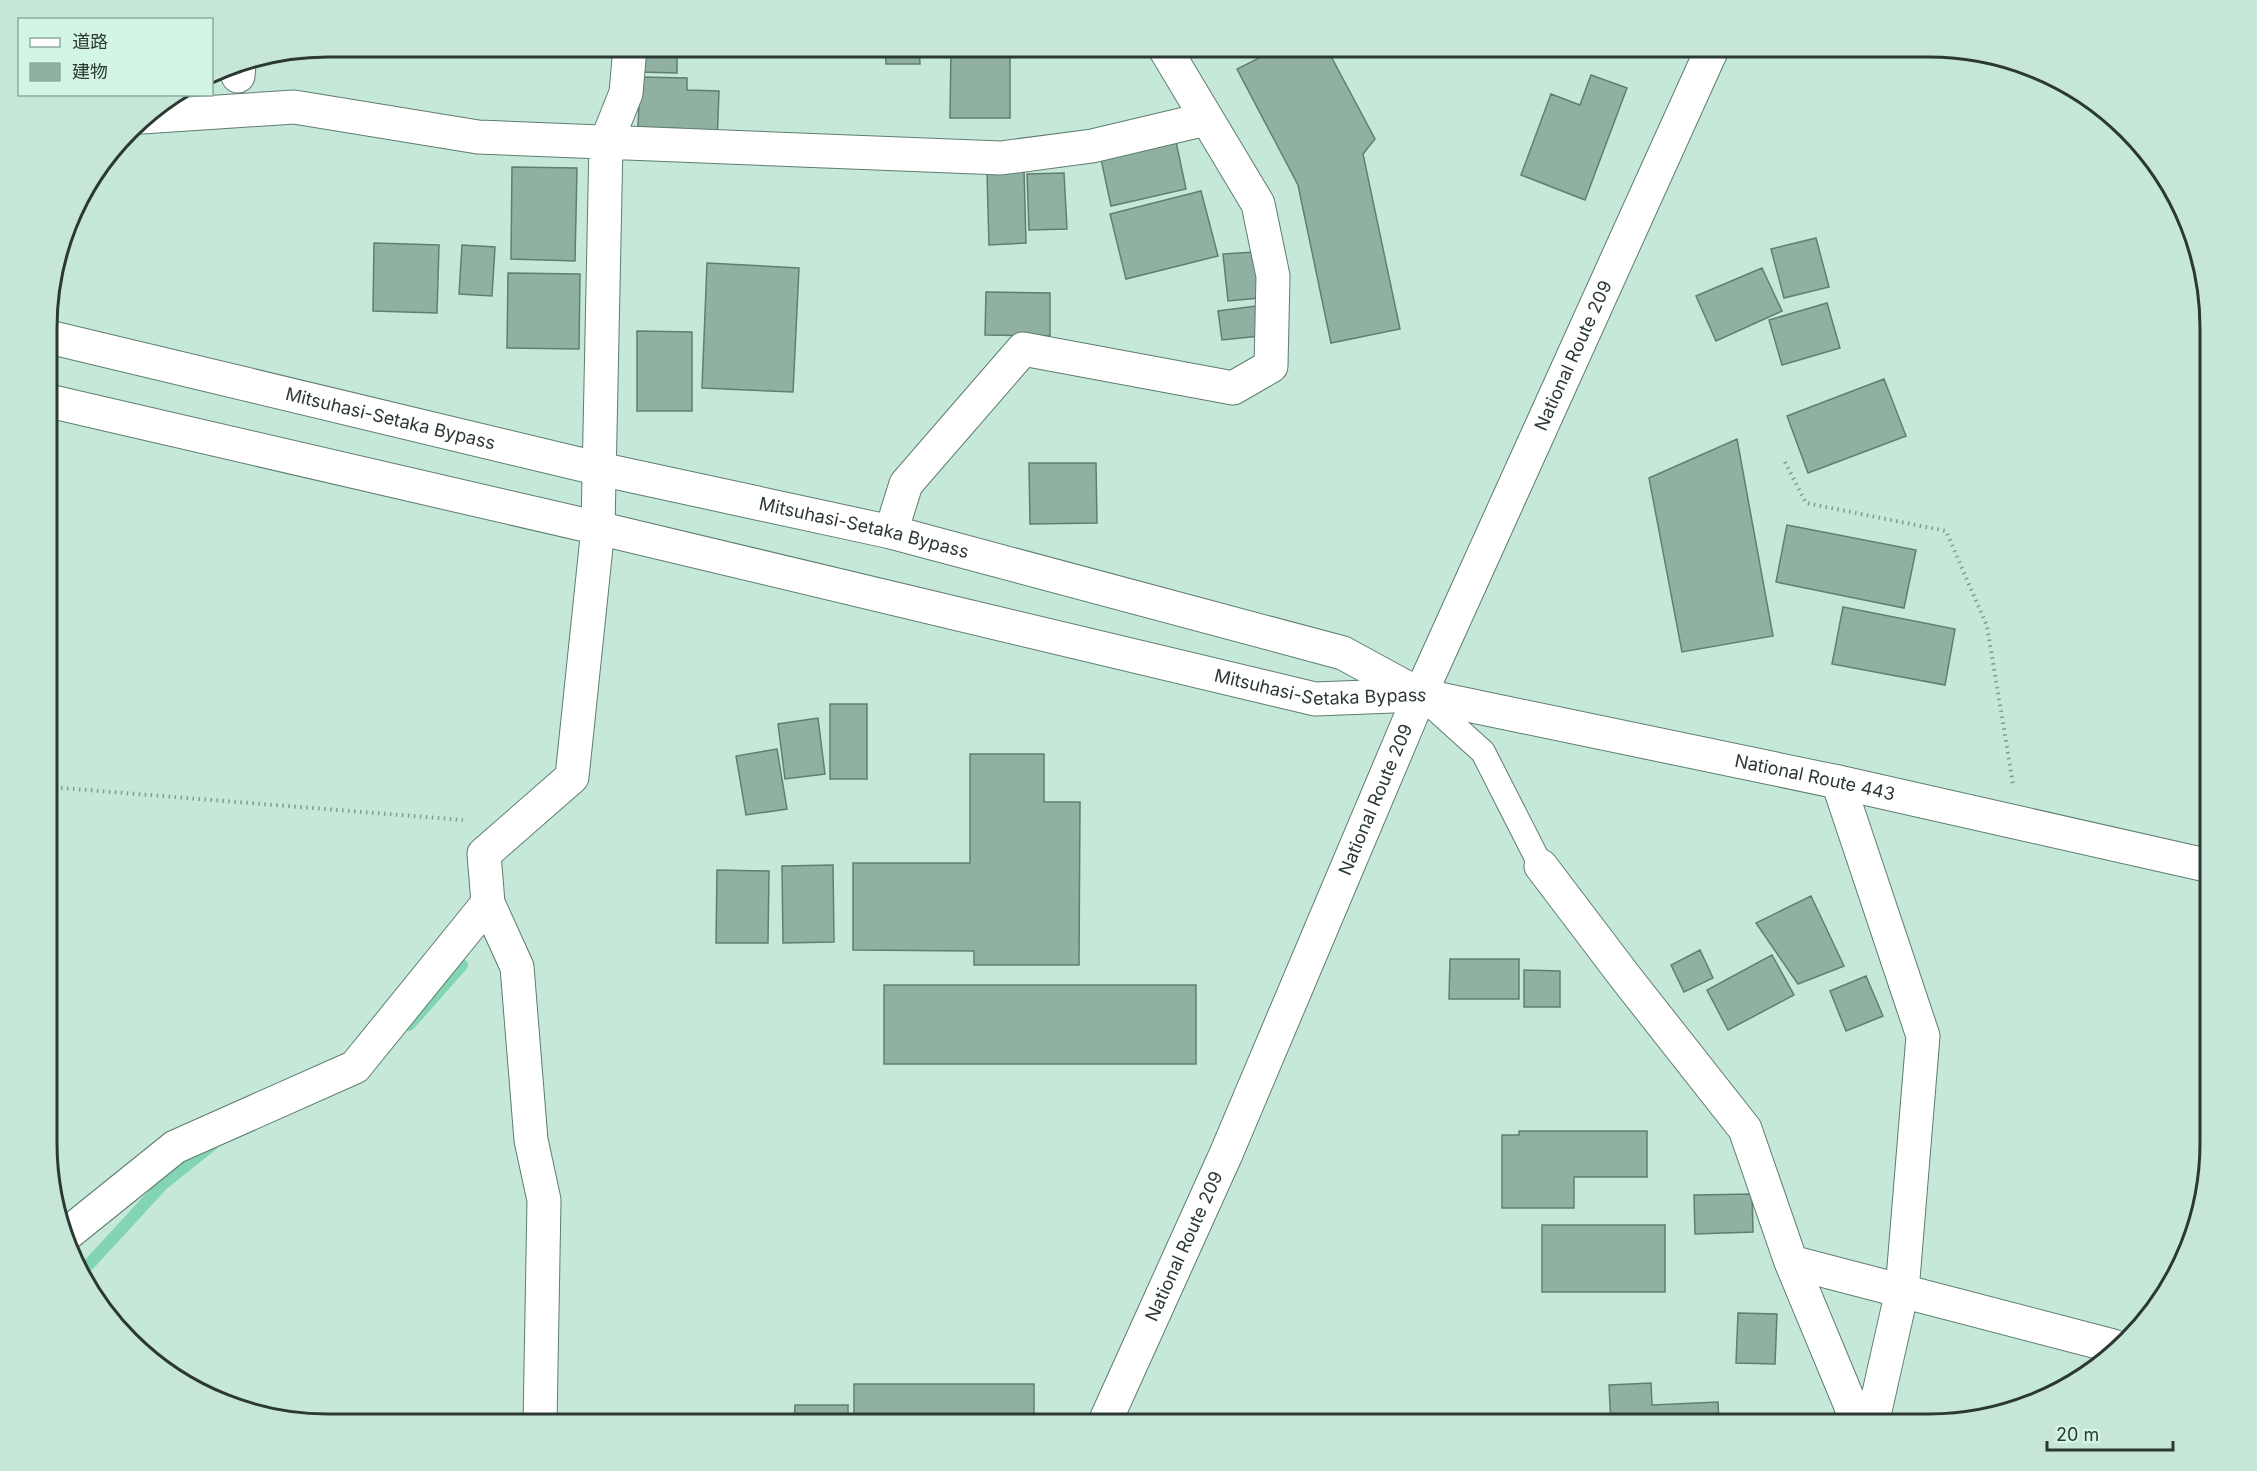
<svg xmlns="http://www.w3.org/2000/svg" width="2257" height="1471" font-family="Inter,'Noto Sans JP',sans-serif">
  <style>
    .lines { fill: none; stroke-linecap: round; stroke-linejoin: round }
    .stream { stroke: #82d4b3; stroke-width: 12 }
    .building { fill: #90b1a2; stroke: #5f7f71; stroke-width: 1.5 }
    .service-casing { stroke: #5e7d6f; stroke-width: 26 }
    .minor-casing { stroke: #5e7d6f; stroke-width: 35 }
    .trunk-casing { stroke: #5e7d6f; stroke-width: 35 }
    .path { stroke: #829b8f; stroke-width: 4; stroke-dasharray: 1.5 4.5; stroke-linecap: butt }
    .service { stroke: #fff; stroke-width: 24 }
    .minor { stroke: #fff; stroke-width: 33 }
    .trunk { stroke: #fff; stroke-width: 33 }
    .labels { text-anchor: middle; stroke-width: 6; stroke-linejoin: round; paint-order: stroke }
    .street-label { font-size: 18px; fill: #2c3933; stroke: #d3f5e6 }
    .rim { fill: none; stroke: #2c3933; stroke-width: 3 }
  </style>
  <rect width="100%" height="100%" fill="#c6e8d8"/>
  <g class="lines">
    <path class="stream" d="M409,1025L462,965
      M81,1273L163,1184L213,1144"/>
  </g>
  <path class="building" d="M638,47H708V49L677,48V73L638,72Z
    M885,47H919L920,64H886Z
    M951,47H1010V118H950Z
    M1281,47H1326L1375,139L1363,154L1400,329L1331,343L1298,185L1237,69Z
    M1591,75L1627,88L1585,200L1521,175L1551,94L1580,105Z
    M640,77L687,78V90L719,91L717,144L688,143L689,129L638,127Z
    M1175,137L1186,189L1111,206L1100,154Z
    M512,167L577,168L575,261L511,259Z
    M1024,170L1026,243L989,245L987,172Z
    M1064,173L1067,229L1029,230L1027,174Z
    M1201,191L1218,256L1126,279L1110,214Z
    M1816,238L1829,287L1784,298L1771,249Z
    M374,243L439,245L437,313L373,311Z
    M462,245L495,247L492,296L459,294Z
    M1255,252L1259,298L1228,301L1223,254Z
    M707,263L799,268L793,392L702,388Z
    M1762,268L1782,311L1716,341L1696,296Z
    M508,273L580,274L579,349L507,348Z
    M986,292L1050,293V336L985,335Z
    M1827,303L1840,348L1782,365L1769,320Z
    M1256,306L1260,336L1222,340L1218,311Z
    M637,331L692,332V411H637Z
    M1884,379L1906,436L1808,473L1787,416Z
    M1737,439L1773,636L1682,652L1649,478Z
    M1029,463H1096L1097,523L1030,524Z
    M1787,525L1916,550L1904,608L1776,582Z
    M1843,607L1955,629L1945,685L1832,664Z
    M830,704H867V779H830Z
    M818,718L825,774L785,779L778,724Z
    M777,749L787,809L746,815L736,756Z
    M970,754H1044V802H1080L1079,965H974V951L853,950V863H970Z
    M833,865L834,942L783,943L782,866Z
    M717,870L769,871L768,943H716Z
    M1811,896L1844,966L1798,984L1756,923Z
    M1700,950L1713,978L1684,992L1671,965Z
    M1772,955L1794,995L1728,1030L1707,990Z
    M1450,959H1519V999H1449Z
    M1524,970L1560,971V1007H1524Z
    M1866,976L1883,1016L1846,1031L1830,991Z
    M884,985H1196V1064H884Z
    M1519,1131H1647V1177H1574V1208H1502V1135H1519Z
    M1752,1194L1753,1232L1695,1234L1694,1195Z
    M1542,1225H1665V1292H1542Z
    M1738,1313L1777,1314L1775,1364L1736,1363Z
    M1651,1383L1652,1405L1718,1402L1719,1424H1611L1609,1385Z
    M854,1384H1034V1424H854Z
    M795,1405H848V1424H794Z"/>
  <g class="lines">
    <defs>
      <path id="service" d="M1420,695L1483,752L1541,866"/>
      <path id="minor" d="M238,76L239,64
        M142,117L294,107L478,137L1001,158L1092,146L1206,119
        M891,532L906,484L1023,349L1233,388L1271,366L1273,276L1258,204L1164,47
        M1838,782L1923,1036L1902,1291L1872,1424
        M1541,866L1626,978L1745,1129L1791,1262L1850,1404L1856,1424
        M67,1234L175,1147L355,1067L488,903
        M1791,1262L2113,1346
        M540,1424L544,1200L531,1140L517,967L488,903L484,854L572,777L598,528L606,143L626,93L630,47"/>
      <g id="trunk">
        <path id="s1" d="M49,337L600,469L891,532L1343,653L1420,695"/>
        <path id="s2" d="M49,401L598,528L1315,699L1420,695L1838,782L2210,866"/>
        <path id="s3" d="M1104,1424L1226,1154L1420,695L1713,47"/>
      </g>
    </defs>
    <use href="#service" class="service-casing"/>
    <use href="#minor" class="minor-casing"/>
    <use href="#trunk" class="trunk-casing"/>
    <path class="path" d="M1785,462L1806,503L1946,531L1987,626L2013,784
      M49,787L463,820"/>
    <use href="#service" class="service"/>
    <use href="#minor" class="minor"/>
    <use href="#trunk" class="trunk"/>
  </g>
  <g class="labels">
    <g class="street-label">
      <text dy="6" stroke="none"><textPath href="#s3" startOffset="1167">National Route 209</textPath></text>
      <text dy="6" stroke="none"><textPath href="#s1" startOffset="351">Mitsuhasi-Setaka Bypass</textPath></text>
      <text dy="6" stroke="none"><textPath href="#s1" startOffset="837">Mitsuhasi-Setaka Bypass</textPath></text>
      <text dy="6" stroke="none"><textPath href="#s2" startOffset="1305">Mitsuhasi-Setaka Bypass</textPath></text>
      <text dy="6" stroke="none"><textPath href="#s2" startOffset="1809">National Route 443</textPath></text>
      <text dy="6" stroke="none"><textPath href="#s3" startOffset="681">National Route 209</textPath></text>
      <text dy="6" stroke="none"><textPath href="#s3" startOffset="195">National Route 209</textPath></text>
    </g>
  </g>
  <path d="M0 0H2257V1471H0ZM328 57H1929A271 271 0 0 1 2200 328V1143A271 271 0 0 1 1929 1414H328A271 271 0 0 1 57 1143V328A271 271 0 0 1 328 57Z" fill="#c6e6d8" fill-rule="evenodd"/>
  <path class="rim" d="M328 57H1929A271 271 0 0 1 2200 328V1143A271 271 0 0 1 1929 1414H328A271 271 0 0 1 57 1143V328A271 271 0 0 1 328 57Z"/>
  <rect x="18" y="18" width="195" height="78" fill="#d3f5e6" stroke="#90aa9e" stroke-width="1.5"/>
  <rect x="30" y="38" width="30" height="9" fill="#ffffff" stroke="#90aa9e" stroke-width="1.5"/>
  <text x="72" y="48" font-size="18" fill="#2c3933">道路</text>
  <rect x="30" y="63" width="30" height="18" fill="#90b1a2" stroke="#90aa9e" stroke-width="1.5"/>
  <text x="72" y="78" font-size="18" fill="#2c3933">建物</text>
  <path d="M2047 1441v9h126v-9" fill="none" stroke="#2c3933" stroke-width="3"/>
  <text x="2056" y="1441" font-size="18" fill="#2c3933" stroke="#d3f5e6" stroke-width="4.5" paint-order="stroke">20 m</text>
</svg>
